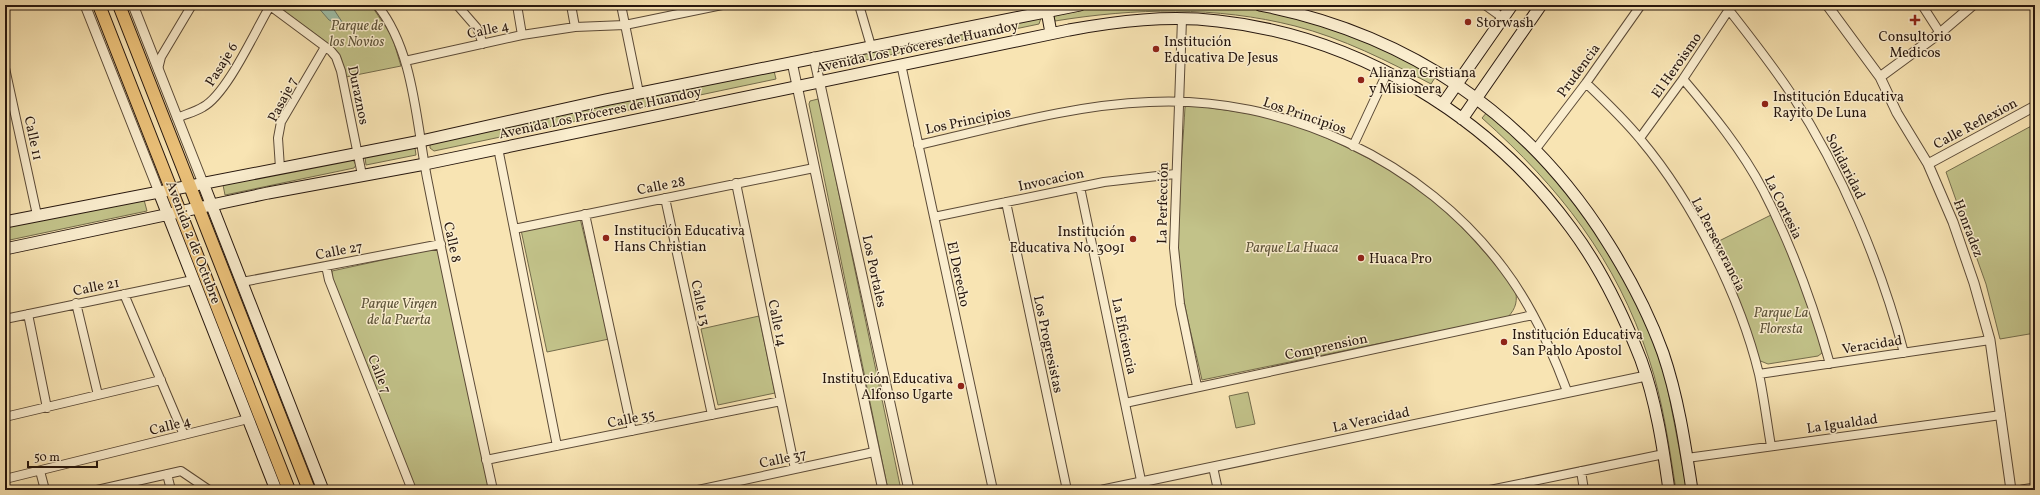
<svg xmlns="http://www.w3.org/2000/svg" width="2040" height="495" font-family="Vollkorn,serif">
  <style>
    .green { fill: #c2c289; stroke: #746c4c }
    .water { fill: #9fbfa8; stroke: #6f7c6a }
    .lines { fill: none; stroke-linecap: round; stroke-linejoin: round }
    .minor-casing { stroke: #5b4a37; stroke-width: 10 }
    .tertiary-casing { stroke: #5b4a37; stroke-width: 11 }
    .secondary-casing { stroke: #27170e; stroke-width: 13 }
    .primary-casing { stroke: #27170e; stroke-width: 14 }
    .minor { stroke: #faedce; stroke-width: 8 }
    .tertiary { stroke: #faedce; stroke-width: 9 }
    .secondary { stroke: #faedce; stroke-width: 11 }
    .primary { stroke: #ecc27a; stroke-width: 12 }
    .poi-dot { fill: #8f2418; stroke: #faedce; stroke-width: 1.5 }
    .labels { text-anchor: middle; stroke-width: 3; stroke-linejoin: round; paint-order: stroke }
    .poi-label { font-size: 14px; fill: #27170e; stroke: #faedce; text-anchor: start }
    .park-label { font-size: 14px; font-style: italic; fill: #5d5339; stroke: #faedce }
    .street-label { font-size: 14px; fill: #27170e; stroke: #faedce }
  </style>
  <rect width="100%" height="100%" fill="#f8e4b3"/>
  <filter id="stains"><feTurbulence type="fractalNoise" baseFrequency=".005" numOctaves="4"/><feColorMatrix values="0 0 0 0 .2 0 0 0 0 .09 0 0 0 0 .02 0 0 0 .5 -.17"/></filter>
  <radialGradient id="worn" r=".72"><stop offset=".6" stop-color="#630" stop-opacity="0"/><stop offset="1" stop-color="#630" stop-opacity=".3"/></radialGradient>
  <path class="green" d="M276,5H371L392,36L401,66L346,77L341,58L334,48Z
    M1089,5H1237L1282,13L1356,36L1436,76L1431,84C1388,61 1342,38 1295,26C1216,6 1135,8 1055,21L1053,11Z
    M1041,18L1039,24L832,67L829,66L828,61L831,58Z
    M774,71L776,79L434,151L430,148V144L432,141Z
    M818,99L820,103L901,490H888L809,104L810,101Z
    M1190,105C1223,110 1257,113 1289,123C1335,139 1403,173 1439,205C1467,230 1491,260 1515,288C1518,301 1516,308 1508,317L1202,380C1195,348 1185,314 1181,281C1174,224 1182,165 1185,107Z
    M1488,111L1543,162L1602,238L1649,328L1666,380L1687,490H1676C1669,446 1663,401 1649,359C1616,259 1560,188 1482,118Z
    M2035,124V333L2000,339L1986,284L1946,172Z
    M412,146L415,148L416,155L366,165L365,157Z
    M352,158L356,165L354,168L225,195L223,185Z
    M143,196L147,211L5,241V225Z
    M1773,214L1784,237L1823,346L1822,353L1818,356L1768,364L1758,360L1733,289L1713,244Z
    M580,218L609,339L547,352L521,230Z
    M438,248L489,490H415L332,279V271Z
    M759,316L775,393L718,405L701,329Z
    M1248,392L1255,424L1236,428L1229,396Z"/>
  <path class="water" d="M316,5H331L346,28L329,20Z"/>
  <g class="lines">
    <defs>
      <path id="minor" d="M269,5L331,51L336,57L341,71L362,175
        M377,5C415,52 416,125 428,183C448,285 471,388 493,490
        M457,5L477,28L483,44
        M517,5L522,35
        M571,5L575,27
        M621,5L639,93
        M859,5L871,46
        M1485,5L1503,18
        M1922,5L1940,33
        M1729,10C1751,38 1773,66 1792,95C1842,172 1881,265 1904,353
        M1182,19L1174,248L1180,304L1197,386
        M405,61L522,35L575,27L625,25L722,5
        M901,64L993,490
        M5,68L37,215
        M158,69L161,57L192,5
        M1683,79C1712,113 1742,150 1763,190C1792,246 1813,304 1830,364
        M1586,83C1605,101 1625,120 1641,140C1693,202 1740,296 1759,374C1764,398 1767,423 1771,446
        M177,118C186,114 195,112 203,107C227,94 255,31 270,6
        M1640,138L1683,79L1732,5
        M918,145C994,128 1071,105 1149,102C1284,95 1424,161 1504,269C1532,306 1551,348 1567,391
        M1353,146L1387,73
        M498,148L557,446
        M1535,150L1586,83L1641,5
        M280,168L278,138L281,122L325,47
        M736,183L795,469
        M1080,187L1143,490
        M665,198L712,415
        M1006,202L1067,490
        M585,214L632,431
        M934,217L1104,182L1175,174
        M514,229L814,168
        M326,266L329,280L412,490
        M242,282L441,244
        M124,294L184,435
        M76,303L98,395
        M28,314L47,408
        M5,319L193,280
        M1759,374L1990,340
        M1125,403L1533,315
        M5,417L161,380
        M1687,458L2001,415
        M486,460L781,401
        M1213,467L1218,490
        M40,471L45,490
        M1581,471L1584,490
        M167,474L171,490
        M5,479L248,419
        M97,490L181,471L209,490
        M698,490L874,452
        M1490,490L1664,454"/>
      <path id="tertiary" d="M85,5L159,192
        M133,5L203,183
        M1827,5L1880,77L1897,113L1928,164L1953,222L1974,283L1990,340L2011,490
        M814,57L909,490
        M792,62L883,490
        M1880,77L1940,33L1973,5
        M1928,164L2035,106
        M1103,490L1646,376
        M2022,490L2035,488"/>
      <path id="secondary" d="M1260,5C1409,34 1528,115 1608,243C1630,278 1649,314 1663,353C1678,397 1685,444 1692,490
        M1047,11L1051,33
        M1443,104L1512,5
        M1462,119L1541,5
        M203,183L323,490
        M159,192L276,490
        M5,222L421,141L605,100L1080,5
        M5,249L268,193L425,164L1069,30C1118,21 1168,15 1218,21C1357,36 1489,116 1571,228C1601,268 1623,314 1641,360C1656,401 1663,447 1669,490"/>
      <path id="primary" d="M99,5L289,490
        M119,5L309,490"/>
    </defs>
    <use href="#minor" class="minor-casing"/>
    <use href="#tertiary" class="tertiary-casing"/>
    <use href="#secondary" class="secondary-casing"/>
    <use href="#primary" class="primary-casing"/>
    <use href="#minor" class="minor"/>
    <use href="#tertiary" class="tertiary"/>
    <use href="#secondary" class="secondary"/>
    <use href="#primary" class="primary"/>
  </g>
  <g class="poi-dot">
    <path d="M1913 14h4v4h4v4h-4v4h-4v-4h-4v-4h4z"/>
    <circle cx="1468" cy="22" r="4"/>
    <circle cx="1156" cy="49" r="4"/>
    <circle cx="1361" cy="80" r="4"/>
    <circle cx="1765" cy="104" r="4"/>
    <circle cx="606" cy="238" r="4"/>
    <circle cx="1133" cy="239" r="4"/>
    <circle cx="1361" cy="258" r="4"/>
    <circle cx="1504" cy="342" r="4"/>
    <circle cx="961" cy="386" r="4"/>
  </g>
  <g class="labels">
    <g class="poi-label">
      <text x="1476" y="27">Storwash</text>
      <text x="1915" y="41" text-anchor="middle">Consultorio<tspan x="1915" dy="16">Medicos</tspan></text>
      <text x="1164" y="46">Institución<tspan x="1164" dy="16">Educativa De Jesus</tspan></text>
      <text x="1369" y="77">Alianza Cristiana<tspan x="1369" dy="16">y Misionera</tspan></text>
      <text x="1773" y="101">Institución Educativa<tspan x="1773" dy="16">Rayito De Luna</tspan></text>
      <text x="614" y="235">Institución Educativa<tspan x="614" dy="16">Hans Christian</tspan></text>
      <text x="1125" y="236" text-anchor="end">Institución<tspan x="1125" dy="16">Educativa No. 3091</tspan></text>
      <text x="1369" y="263">Huaca Pro</text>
      <text x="1512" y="339">Institución Educativa<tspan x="1512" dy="16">San Pablo Apostol</tspan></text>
      <text x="953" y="383" text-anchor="end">Institución Educativa<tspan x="953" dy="16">Alfonso Ugarte</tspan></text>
    </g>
    <g class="park-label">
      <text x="357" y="30">Parque de<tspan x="357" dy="16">los Novios</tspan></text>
      <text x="1292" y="252">Parque La Huaca</text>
      <text x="399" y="308">Parque Virgen<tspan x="399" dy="16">de la Puerta</tspan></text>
      <text x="1781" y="317">Parque La<tspan x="1781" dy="16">Floresta</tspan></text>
    </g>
    <g class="street-label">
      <text transform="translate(488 29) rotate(-12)" y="5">Calle 4</text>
      <text transform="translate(917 46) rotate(-12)" y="5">Avenida Los Próceres de Huandoy</text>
      <text transform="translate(221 64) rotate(-58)" y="5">Pasaje 6</text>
      <text transform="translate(1676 65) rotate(-55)" y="5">El Heroismo</text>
      <text transform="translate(1578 70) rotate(-54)" y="5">Prudencia</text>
      <text transform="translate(359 95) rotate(78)" y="5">Duraznos</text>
      <text transform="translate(282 99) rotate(-63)" y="5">Pasaje 7</text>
      <text transform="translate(600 112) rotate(-12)" y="5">Avenida Los Próceres de Huandoy</text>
      <text transform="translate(1305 115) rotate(19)" y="5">Los Principios</text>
      <text transform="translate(968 120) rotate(-12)" y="5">Los Principios</text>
      <text transform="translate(1975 123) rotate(-28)" y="5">Calle Reflexion</text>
      <text transform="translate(34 138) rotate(78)" y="5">Calle 11</text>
      <text transform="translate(1846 166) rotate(63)" y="5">Solidaridad</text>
      <text transform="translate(1051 179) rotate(-12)" y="5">Invocacion</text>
      <text transform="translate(661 185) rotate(-11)" y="5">Calle 28</text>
      <text transform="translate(1162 203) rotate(-89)" y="5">La Perfección</text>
      <text transform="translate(1784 207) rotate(64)" y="5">La Cortesia</text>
      <text transform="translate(1969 228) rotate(69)" y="5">Honradez</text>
      <text transform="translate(194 242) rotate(69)" y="5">Avenida 2 de Octubre</text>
      <text transform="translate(453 242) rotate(78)" y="5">Calle 8</text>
      <text transform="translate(1719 244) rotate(63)" y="5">La Perseverancia</text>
      <text transform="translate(339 250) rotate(-11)" y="5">Calle 27</text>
      <text transform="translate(875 271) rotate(78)" y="5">Los Portales</text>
      <text transform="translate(959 274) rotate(78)" y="5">El Derecho</text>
      <text transform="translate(96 286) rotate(-11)" y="5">Calle 21</text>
      <text transform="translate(701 303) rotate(78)" y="5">Calle 13</text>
      <text transform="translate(778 323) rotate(78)" y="5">Calle 14</text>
      <text transform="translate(1125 336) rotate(78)" y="5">La Eficiencia</text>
      <text transform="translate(1049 344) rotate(78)" y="5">Los Progresistas</text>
      <text transform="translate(1872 344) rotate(-9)" y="5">Veracidad</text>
      <text transform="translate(1326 346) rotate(-12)" y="5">Comprension</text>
      <text transform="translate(380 374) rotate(68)" y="5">Calle 7</text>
      <text transform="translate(631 418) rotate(-11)" y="5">Calle 35</text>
      <text transform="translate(1371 419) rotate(-12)" y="5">La Veracidad</text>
      <text transform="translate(1842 423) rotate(-8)" y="5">La Igualdad</text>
      <text transform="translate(170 425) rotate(-14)" y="5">Calle 4</text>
      <text transform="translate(783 458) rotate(-12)" y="5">Calle 37</text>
    </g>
  </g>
  <rect width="2040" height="495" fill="none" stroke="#f8e4b3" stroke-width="20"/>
  <rect x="6" y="6" width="2028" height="483" fill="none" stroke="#27170e" stroke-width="2"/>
  <rect x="10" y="10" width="2020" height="475" fill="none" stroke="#27170e"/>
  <path d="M28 461v6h69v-6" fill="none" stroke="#27170e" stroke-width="2"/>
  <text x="34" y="461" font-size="12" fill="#27170e" stroke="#faedce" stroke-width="3" paint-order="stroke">50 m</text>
  <rect width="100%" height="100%" filter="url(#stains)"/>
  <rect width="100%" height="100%" fill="url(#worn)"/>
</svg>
